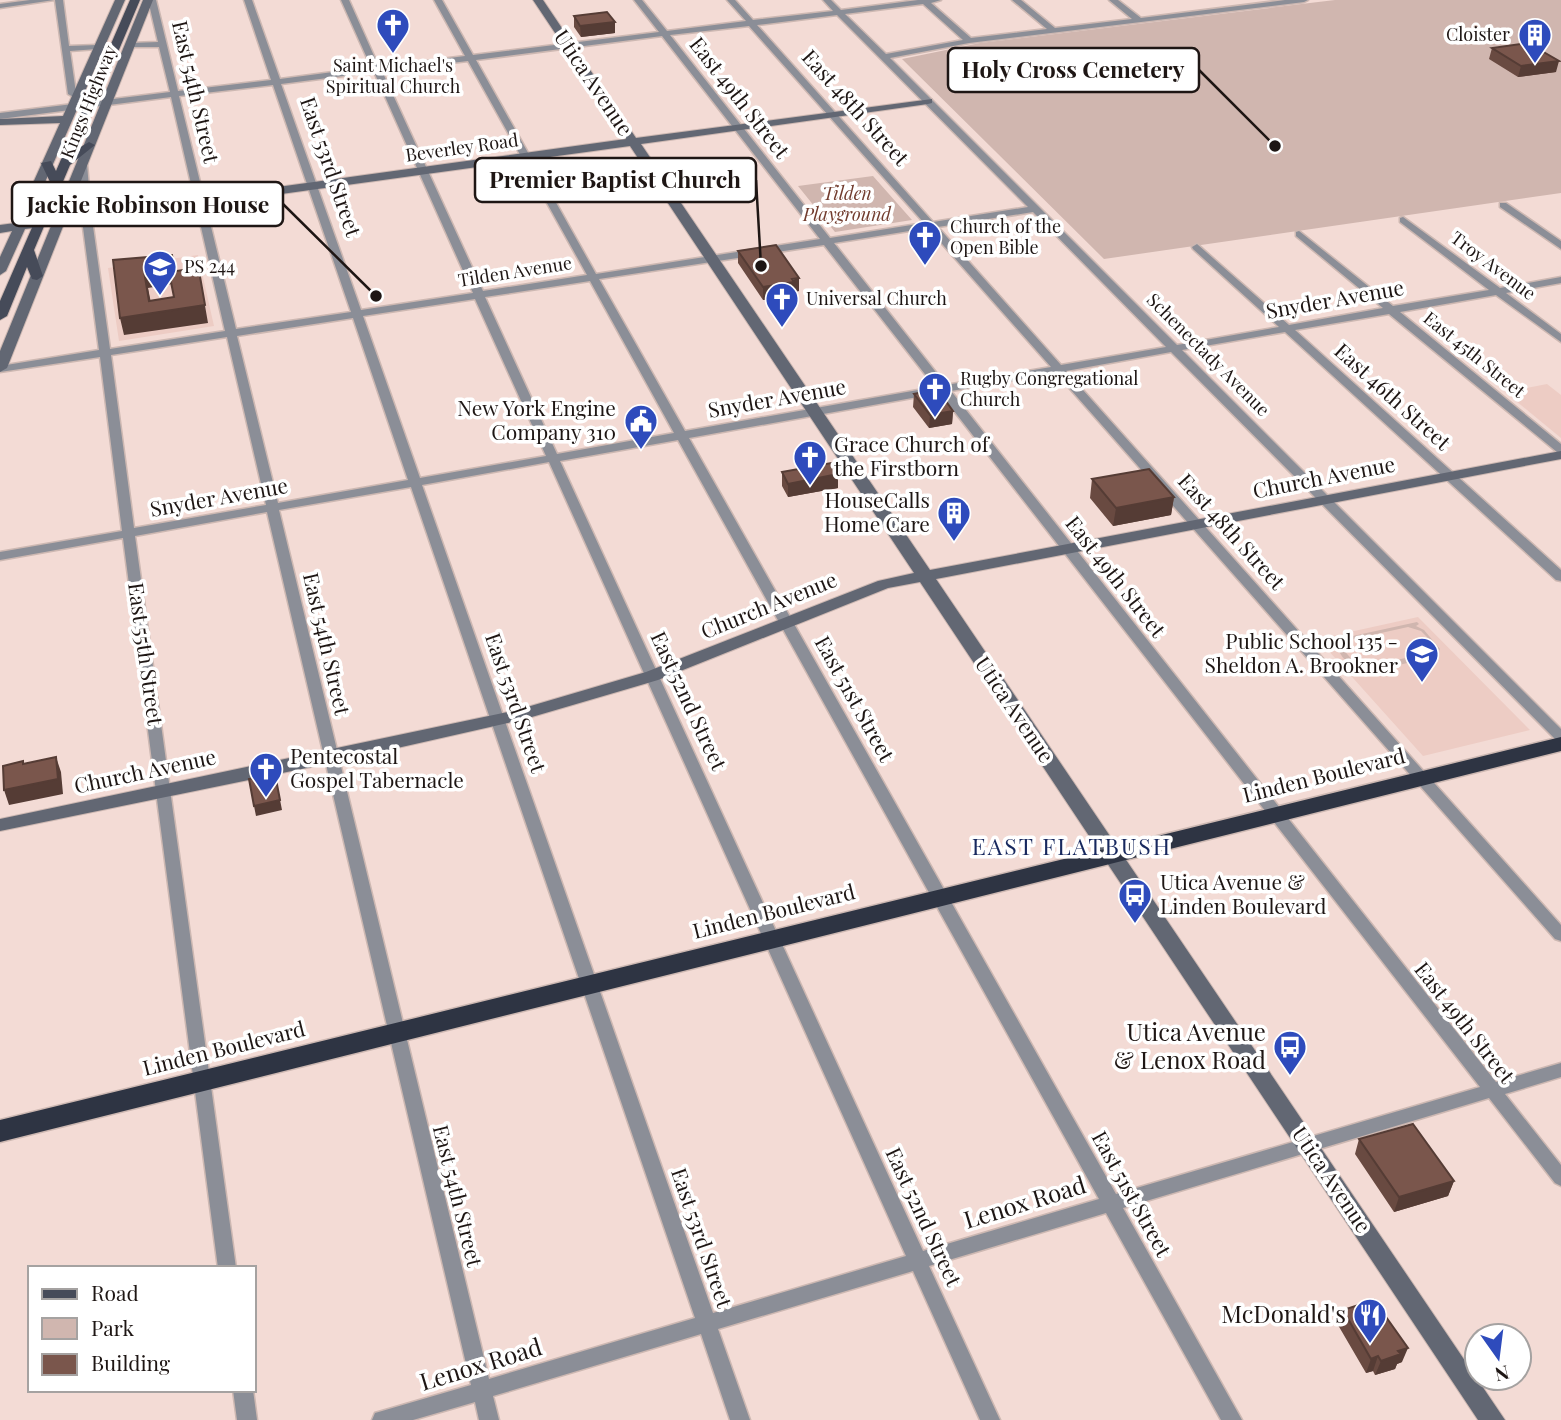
<svg xmlns="http://www.w3.org/2000/svg" width="1561" height="1420" font-family="'Playfair Display',serif">
  <style>
    .built { fill: #edccc4 }
    .green { fill: #d0b6af; fill-rule: evenodd }
    .lines { fill: none; stroke-linecap: round; stroke-linejoin: round }
    .street-casing { stroke: #cdb8b2; stroke-width: 3 }
    .secondary-casing { stroke: #cdb8b2; stroke-width: 2 }
    .primary-casing { stroke: #cdb8b2; stroke-width: 2 }
    .highway-casing { stroke: #cdb8b2; stroke-width: 3 }
    .street { fill: #8b8e97; fill-rule: evenodd }
    .secondary { fill: #626773; fill-rule: evenodd }
    .primary { fill: #464b59; fill-rule: evenodd }
    .highway { fill: #2e3443; fill-rule: evenodd }
    .wall { fill: #694a41 }
    .shaded-wall { fill: #553c35 }
    .building { fill: #7a564c; stroke: #553c35; stroke-width: 2 }
    .labels { text-anchor: middle; stroke-width: 7; stroke-linejoin: round; paint-order: stroke }
    .far-poi-label { font-size: 18px; fill: #1e1614; stroke: #fff; text-anchor: start }
    .far-street-label { font-size: 18px; fill: #1e1614; stroke: #fff }
    .far-park-label { font-size: 18px; font-style: italic; fill: #713b2d; stroke: #fff }
    .street-label { font-size: 21px; fill: #1e1614; stroke: #fff }
    .poi-label { font-size: 21px; fill: #1e1614; stroke: #fff; text-anchor: end }
    .neighbourhood-label { font-size: 23px; letter-spacing: 2px; fill: #17285e; stroke: #fff }
    .near-poi-label { font-size: 24px; fill: #1e1614; stroke: #fff; text-anchor: end }
    .near-street-label { font-size: 24px; fill: #1e1614; stroke: #fff }
    .leader { fill: none; stroke: #1e1614; stroke-width: 2.5 }
    .callout-dot { fill: #1e1614; stroke: #fff; stroke-width: 2.5 }
    .callout { fill: #fff; stroke: #1e1614; stroke-width: 2.5 }
    .callout-label { font-size: 23px; text-anchor: middle; font-weight: bold; fill: #1e1614 }
  </style>
  <rect width="100%" height="100%" fill="#f3dbd5"/>
  <path class="built" d="M198,255L214,326L119,341L108,268Z
    M1547,384L1561,395V438L1505,392Z
    M1418,617L1530,730L1423,756L1318,639Z"/>
  <path class="green" d="M1335,0H1561V193L1104,259L902,59L980,43Z
    M873,176L912,220L835,232L798,186Z
    M1417,622L1419,624L1416,626L1424,630L1440,649L1437,654C1412,663 1342,685 1337,643L1330,641ZM1408,627L1421,631L1435,645V651L1367,667L1355,663L1341,647L1345,641Z"/>
  <g class="lines">
    <defs>
      <path id="street" d="M30,0H54L0,8V4Z
        M55,0H63L69,46L97,45L101,47L97,49L70,51L76,93L81,96L77,99L68,94Z
        M148,0H156L178,91L271,80L244,0H252L280,79L371,67L341,0H349L379,67L465,56L434,0H442L473,55L659,32L634,0H642L667,31L746,21L727,0H735L753,20L833,11L823,0H831L841,10L918,0H941L931,3L971,38L1047,29L1012,0H1021L1055,28L1132,19L1109,0H1118L1141,18L1285,0H1308L1304,2L969,43L890,58L1177,345L1279,327L1193,249L1192,247L1197,244L1289,325L1383,308L1296,236V232L1299,231L1393,306L1489,290L1400,222V218L1403,217L1500,288L1561,277V283L1506,293L1561,334V342L1496,295L1400,312L1561,444V454L1557,452L1389,314L1295,330L1561,570V581L1556,580L1285,332L1182,350L1561,729V742L1556,740L1171,352L1066,371L1561,925V941L1555,939L1056,373L951,391L1496,1082L1561,1063V1077L1505,1094L1561,1165V1186L1555,1183L1489,1098L1123,1208L1242,1420H1221L1106,1213L929,1266L1000,1420H980L913,1271L718,1329L750,1420H730L701,1334L493,1396L499,1420H479L475,1402L413,1420H372L375,1413L382,1411L471,1385L267,512L135,536L236,1268H218L123,538L0,560V552L122,531L100,357L0,372V366L99,350L81,212L79,162L87,164L91,212L110,349L225,331L171,97L0,119V113L170,92L159,47H131L127,45L131,43L158,42ZM923,4L963,40L886,54L845,14ZM837,15L1028,207L933,222L757,25ZM749,26L924,223L830,238L670,35ZM662,36L820,239L596,274L476,60ZM468,61L587,275L483,291L382,71ZM374,72L473,293L361,310L281,84ZM273,85L351,312L236,329L179,96ZM1033,212L1166,347L1061,365L938,227ZM928,228L1051,367L946,385L834,243ZM824,245L935,387L685,431L599,279ZM590,281L674,433L557,454L485,297ZM475,299L546,456L420,478L363,316ZM353,318L408,480L278,503L237,336ZM227,337L266,505L134,528L111,355ZM940,393L1480,1087L1116,1194L689,438ZM678,440L1099,1199L923,1251L560,461ZM549,462L906,1256L713,1313L422,485ZM411,487L695,1318L489,1379L279,510Z
        M1500,203H1506L1561,241V249L1500,207Z
        M233,1390H253L257,1420H237Z"/>
      <path id="secondary" d="M115,0H125L28,221L54,218L143,0H153L67,216L626,139L533,0H543L636,138L932,99V103L928,104L641,144L930,570L1561,451V459L936,579L1505,1420H1478L920,582L888,588L658,680L525,719L331,763L0,831V819L517,710L646,672L878,581L914,573L630,146L64,224L7,368L0,372V351L51,226L25,229L6,271L0,275V257L12,231L0,233V225L15,223L60,123L0,125V119L63,116Z"/>
      <path id="primary" d="M130,0H140L77,149L89,142L95,145L70,165L34,250L43,276L37,280L32,279L27,267L7,316L0,320V301L51,184L41,163L51,161L56,171Z"/>
      <path id="highway" d="M1561,737V751L0,1142V1120Z"/>
    </defs>
    <use href="#street" class="street-casing"/>
    <use href="#secondary" class="secondary-casing"/>
    <use href="#primary" class="primary-casing"/>
    <use href="#highway" class="highway-casing"/>
    <use href="#street" class="street"/>
    <use href="#secondary" class="secondary"/>
    <use href="#primary" class="primary"/>
    <use href="#highway" class="highway"/>
  </g>
  <path class="wall" d="M574,16L615,22V33L581,37L574,27Z
    M1492,48L1556,72L1518,77L1489,59Z
    M738,251L799,291L794,292L793,295L763,300L738,263Z
    M914,394L941,401L953,411L952,424L929,428L913,407Z
    M782,472L838,488L788,497L782,486Z
    M1092,479L1174,497L1171,515L1113,526L1090,498Z
    M1359,1139L1454,1181L1448,1196L1394,1212L1355,1154Z
    M1343,1310L1402,1362L1397,1364L1395,1369L1375,1375L1373,1371L1366,1373L1338,1325Z"/>
  <path class="shaded-wall" d="M615,22V33L581,37L580,26Z
    M1559,61L1556,72L1518,77L1521,66Z
    M172,255L178,283L148,288L153,313L205,305L199,271L208,323L124,335L120,318L144,271Z
    M799,278V291L794,292L793,295L763,300V287Z
    M953,411L952,424L929,428L930,415Z
    M838,474V488L788,497V484Z
    M1174,497L1171,515L1113,526L1116,508Z
    M56,757L61,772L63,794L9,805L4,790Z
    M275,774L282,810L256,816L254,806Z
    M1454,1181L1448,1196L1394,1212L1399,1197Z
    M1408,1348L1402,1362L1397,1364L1395,1369L1375,1375L1381,1361L1398,1351Z
    M1378,1356L1373,1371L1366,1373L1371,1359Z"/>
  <path class="building" d="M607,12L615,22L580,26L574,16Z
    M1528,43L1559,61L1521,66L1492,48Z
    M776,245L799,278L792,279L794,282L763,287L738,251Z
    M172,255L174,267L144,271L149,301L174,297L169,272L197,268L199,271L205,305L120,318L113,260Z
    M933,390L941,401L945,400L953,411L930,415L914,394Z
    M831,463L838,474L788,484L782,472Z
    M1149,469L1174,497L1116,508L1092,479Z
    M56,757L58,779L4,790L3,766L23,761V764Z
    M275,774L280,800L254,806L249,779Z
    M1413,1124L1454,1181L1399,1197L1359,1139Z
    M1374,1300L1408,1348L1398,1351L1401,1354L1381,1361L1378,1356L1371,1359L1343,1310Z"/>
  <defs>
    <symbol id="church-pin" viewBox="-11 -11 22 30"><path d="M0 17L-7.5 6A9.5 9.5 0 1 1 7.5 6Z" fill="#2e4bbc" stroke="#fff"/><path d="M-1.2-6h2.4v3.5h3.3v2.4h-3.3V6h-2.4V-.1h-3.3v-2.4h3.3Z" fill="#fff"/></symbol>
    <symbol id="building-pin" viewBox="-11 -11 22 30"><path d="M0 17L-7.5 6A9.5 9.5 0 1 1 7.5 6Z" fill="#2e4bbc" stroke="#fff"/><path d="M-4-6H4V6H1V3H-1V6H-4ZM-2.5-4.3h1.7v1.8h-1.7ZM.8-4.3h1.7v1.8H.8ZM-2.5-1h1.7V.8h-1.7ZM.8-1h1.7V.8H.8Z" fill="#fff"/></symbol>
    <symbol id="school-pin" viewBox="-11 -11 22 30"><path d="M0 17L-7.5 6A9.5 9.5 0 1 1 7.5 6Z" fill="#2e4bbc" stroke="#fff"/><path d="M0-5L7-2L0 1L-7-2ZM-4 1L0 2.5L4 1V4Q0 6-4 4Z" fill="#fff"/></symbol>
    <symbol id="civic-pin" viewBox="-11 -11 22 30"><path d="M0 17L-7.5 6A9.5 9.5 0 1 1 7.5 6Z" fill="#2e4bbc" stroke="#fff"/><path d="M-.6-6.5H3V-4.5H.6V-3L4-1V1h2V6H-6V1h2V-1L-.6-3ZM-1.2 2.5V6h2.4V2.5Z" fill="#fff"/></symbol>
    <symbol id="bus-pin" viewBox="-11 -11 22 30"><path d="M0 17L-7.5 6A9.5 9.5 0 1 1 7.5 6Z" fill="#2e4bbc" stroke="#fff"/><path d="M-5-6H5V4H4V6H2V4H-2V6H-4V4H-5ZM-3.5-4V0h7V-4ZM-3.5 1.2v1.5H-2V1.2ZM2 1.2v1.5H3.5V1.2Z" fill="#fff"/></symbol>
    <symbol id="restaurant-pin" viewBox="-11 -11 22 30"><path d="M0 17L-7.5 6A9.5 9.5 0 1 1 7.5 6Z" fill="#2e4bbc" stroke="#fff"/><path d="M-5-6h1v4h1v-4h1v4h1v-4h1v5L-1.5 .5V6h-2V.5L-5-1ZM5-6V6H3V1.5H1.5Q1.5-4 5-6Z" fill="#fff"/></symbol>
  </defs>
  <g fill-rule="evenodd">
    <use href="#church-pin" x="374" y="6" width="38" height="52"/>
    <use href="#building-pin" x="1516" y="16" width="38" height="52"/>
    <use href="#church-pin" x="906" y="218" width="38" height="52"/>
    <use href="#school-pin" x="141" y="248" width="38" height="52"/>
    <use href="#church-pin" x="763" y="280" width="38" height="52"/>
    <use href="#church-pin" x="916" y="370" width="38" height="52"/>
    <use href="#civic-pin" x="622" y="402" width="38" height="52"/>
    <use href="#church-pin" x="791" y="438" width="38" height="52"/>
    <use href="#building-pin" x="935" y="494" width="38" height="52"/>
    <use href="#school-pin" x="1403" y="635" width="38" height="52"/>
    <use href="#church-pin" x="247" y="750" width="38" height="52"/>
    <use href="#bus-pin" x="1116" y="876" width="38" height="52"/>
    <use href="#bus-pin" x="1271" y="1028" width="38" height="52"/>
    <use href="#restaurant-pin" x="1351" y="1296" width="38" height="52"/>
  </g>
  <g class="labels">
    <g class="far-poi-label">
      <text x="1510" y="41" text-anchor="end">Cloister</text>
      <text x="393" y="72" text-anchor="middle">Saint Michael's<tspan x="393" dy="21">Spiritual Church</tspan></text>
      <text x="950" y="233">Church of the<tspan x="950" dy="21">Open Bible</tspan></text>
      <text x="184" y="273">PS 244</text>
      <text x="806" y="305">Universal Church</text>
      <text x="960" y="385">Rugby Congregational<tspan x="960" dy="21">Church</tspan></text>
    </g>
    <g class="far-street-label">
      <text transform="translate(89 102) rotate(-68)" y="6">Kings Highway</text>
      <text transform="translate(462 148) rotate(-8)" y="6">Beverley Road</text>
      <text transform="translate(1493 266) rotate(37)" y="6">Troy Avenue</text>
      <text transform="translate(515 272) rotate(-9)" y="6">Tilden Avenue</text>
      <text transform="translate(1208 355) rotate(45)" y="6">Schenectady Avenue</text>
      <text transform="translate(1474 355) rotate(39)" y="6">East 45th Street</text>
    </g>
    <g class="far-park-label">
      <text x="847" y="200">Tilden<tspan x="847" dy="21">Playground</tspan></text>
    </g>
    <g class="street-label">
      <text transform="translate(593 83) rotate(56)" y="7">Utica Avenue</text>
      <text transform="translate(195 92) rotate(77)" y="7">East 54th Street</text>
      <text transform="translate(739 98) rotate(52)" y="7">East 49th Street</text>
      <text transform="translate(855 108) rotate(48)" y="7">East 48th Street</text>
      <text transform="translate(330 167) rotate(71)" y="7">East 53rd Street</text>
      <text transform="translate(1335 300) rotate(-10)" y="7">Snyder Avenue</text>
      <text transform="translate(1392 397) rotate(42)" y="7">East 46th Street</text>
      <text transform="translate(777 399) rotate(-10)" y="7">Snyder Avenue</text>
      <text transform="translate(1324 478) rotate(-11)" y="7">Church Avenue</text>
      <text transform="translate(219 498) rotate(-10)" y="7">Snyder Avenue</text>
      <text transform="translate(1231 532) rotate(48)" y="7">East 48th Street</text>
      <text transform="translate(1115 577) rotate(52)" y="7">East 49th Street</text>
      <text transform="translate(769 606) rotate(-22)" y="7">Church Avenue</text>
      <text transform="translate(326 644) rotate(77)" y="7">East 54th Street</text>
      <text transform="translate(145 654) rotate(82)" y="7">East 55th Street</text>
      <text transform="translate(854 699) rotate(61)" y="7">East 51st Street</text>
      <text transform="translate(688 701) rotate(65)" y="7">East 52nd Street</text>
      <text transform="translate(515 703) rotate(71)" y="7">East 53rd Street</text>
      <text transform="translate(1014 710) rotate(56)" y="7">Utica Avenue</text>
      <text transform="translate(145 772) rotate(-12)" y="7">Church Avenue</text>
      <text transform="translate(1324 776) rotate(-14)" y="7">Linden Boulevard</text>
      <text transform="translate(774 912) rotate(-14)" y="7">Linden Boulevard</text>
      <text transform="translate(1464 1023) rotate(52)" y="7">East 49th Street</text>
      <text transform="translate(224 1049) rotate(-14)" y="7">Linden Boulevard</text>
      <text transform="translate(1331 1180) rotate(56)" y="7">Utica Avenue</text>
      <text transform="translate(1131 1194) rotate(61)" y="7">East 51st Street</text>
      <text transform="translate(457 1196) rotate(76)" y="7">East 54th Street</text>
      <text transform="translate(923 1217) rotate(65)" y="7">East 52nd Street</text>
      <text transform="translate(701 1238) rotate(71)" y="7">East 53rd Street</text>
    </g>
    <g class="poi-label">
      <text x="616" y="416">New York Engine<tspan x="616" dy="24">Company 310</tspan></text>
      <text x="834" y="452" text-anchor="start">Grace Church of<tspan x="834" dy="24">the Firstborn</tspan></text>
      <text x="930" y="508">HouseCalls<tspan x="930" dy="24">Home Care</tspan></text>
      <text x="1398" y="649">Public School 135 -<tspan x="1398" dy="24">Sheldon A. Brookner</tspan></text>
      <text x="290" y="764" text-anchor="start">Pentecostal<tspan x="290" dy="24">Gospel Tabernacle</tspan></text>
      <text x="1160" y="890" text-anchor="start">Utica Avenue &amp;<tspan x="1160" dy="24">Linden Boulevard</tspan></text>
    </g>
    <g class="neighbourhood-label">
      <text x="1072" y="855">EAST FLATBUSH</text>
    </g>
    <g class="near-poi-label">
      <text x="1266" y="1041">Utica Avenue<tspan x="1266" dy="28">&amp; Lenox Road</tspan></text>
      <text x="1346" y="1323">McDonald's</text>
    </g>
    <g class="near-street-label">
      <text transform="translate(1025 1203) rotate(-17)" y="8">Lenox Road</text>
      <text transform="translate(481 1365) rotate(-17)" y="8">Lenox Road</text>
    </g>
  </g>
  <path class="leader" d="M1275 146L1199 70M761 266L756 180M376 296L283 204"/>
  <g class="callout-dot">
    <circle cx="1275" cy="146" r="7"/>
    <circle cx="761" cy="266" r="7"/>
    <circle cx="376" cy="296" r="7"/>
  </g>
  <g class="callout">
    <rect x="948" y="48" width="251" height="44" rx="7"/>
    <rect x="475" y="158" width="281" height="44" rx="7"/>
    <rect x="12" y="182" width="271" height="44" rx="7"/>
  </g>
  <g class="callout-label">
    <text x="1073" y="78">Holy Cross Cemetery</text>
    <text x="615" y="188">Premier Baptist Church</text>
    <text x="148" y="213">Jackie Robinson House</text>
  </g>
  <rect x="28" y="1266" width="228" height="126" fill="#ffffff" stroke="#a5a2a1" stroke-width="2"/>
  <rect x="42" y="1289" width="35" height="10" fill="#464b59" stroke="#a5a2a1" stroke-width="2"/>
  <text x="91" y="1301" font-size="21" fill="#1e1614">Road</text>
  <rect x="42" y="1318" width="35" height="21" fill="#d0b6af" stroke="#a5a2a1" stroke-width="2"/>
  <text x="91" y="1336" font-size="21" fill="#1e1614">Park</text>
  <rect x="42" y="1354" width="35" height="21" fill="#7a564c" stroke="#a5a2a1" stroke-width="2"/>
  <text x="91" y="1371" font-size="21" fill="#1e1614">Building</text>
  <g transform="translate(1498 1357) rotate(166)"><circle r="33" fill="#ffffff" stroke="#a5a2a1" stroke-width="2"/>
  <path d="M0-5L12 26L0 18L-12 26Z" fill="#2e4bbc"/>
  <text y="-10" font-size="19" font-weight="bold" text-anchor="middle" fill="#1e1614">N</text>
  </g>
</svg>
